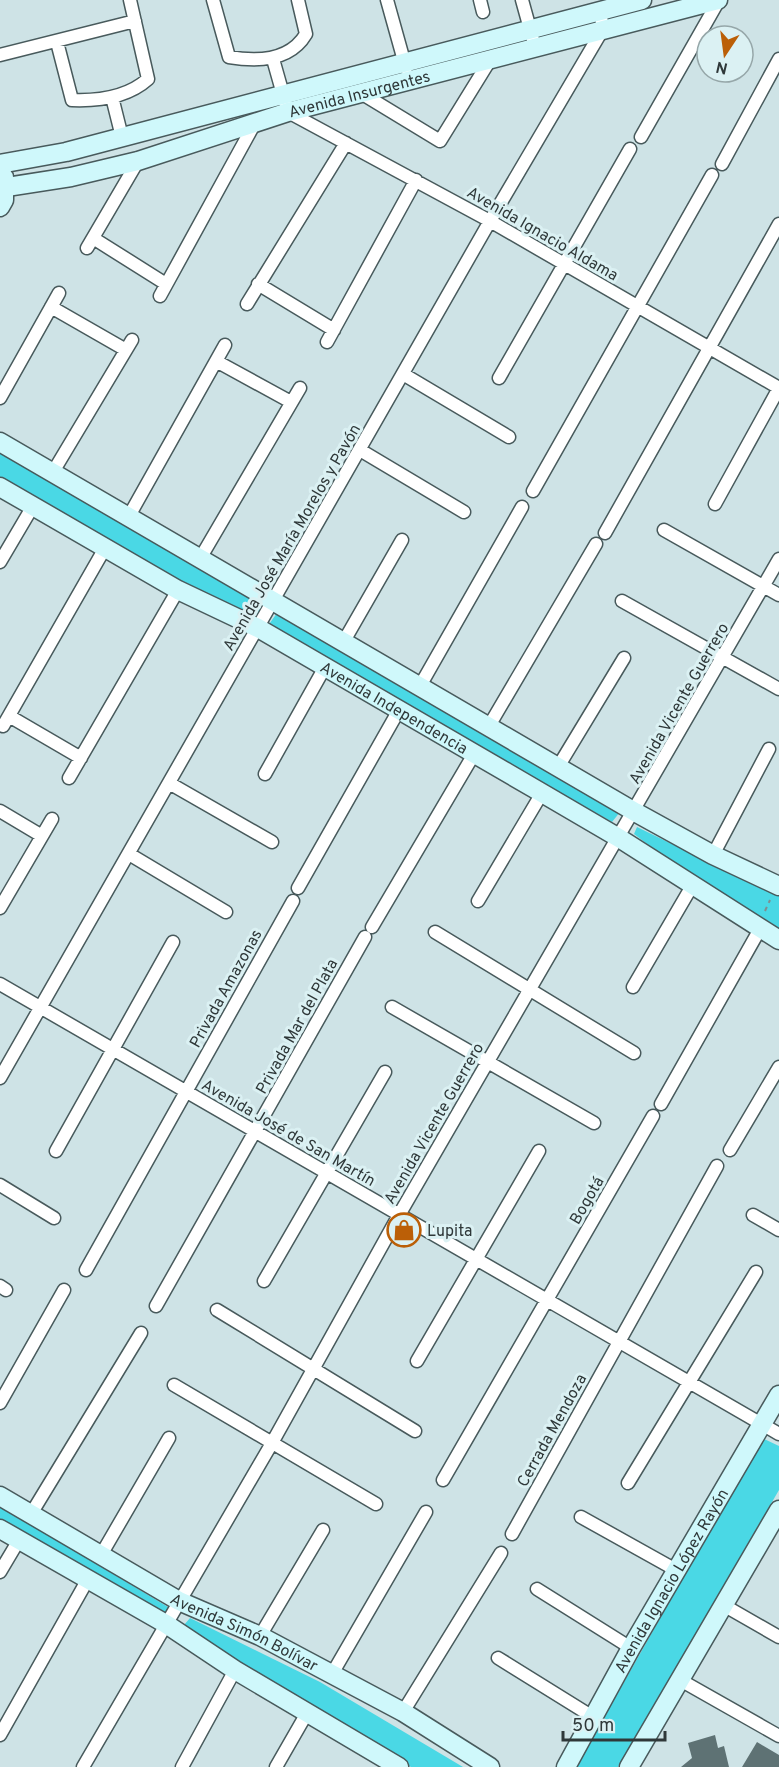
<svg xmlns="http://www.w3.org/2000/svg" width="779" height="1767" font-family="Overpass,sans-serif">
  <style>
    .green { fill: #4ad8e5 }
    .building { fill: #5e7274 }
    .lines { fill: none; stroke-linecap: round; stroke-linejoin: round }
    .street-casing { stroke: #485a5c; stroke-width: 15 }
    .secondary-casing { stroke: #485a5c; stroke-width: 21 }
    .path { stroke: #7f8e90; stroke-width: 2; stroke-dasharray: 4.5 4.5; stroke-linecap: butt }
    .street { stroke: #fff; stroke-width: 12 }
    .secondary { stroke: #cff8fb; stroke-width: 18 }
    .labels { text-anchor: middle; stroke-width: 6; stroke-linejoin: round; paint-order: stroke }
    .street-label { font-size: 16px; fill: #2f3839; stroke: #dbf1f3 }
    .poi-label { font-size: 16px; fill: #2f3839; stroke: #dbf1f3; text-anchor: start }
  </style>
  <rect width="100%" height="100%" fill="#cee3e6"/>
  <path class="green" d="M0,453L264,605L255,619L182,584L0,478Z
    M277,613L620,812L612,822L267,627Z
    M637,827L779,896V931L694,880L634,834Z
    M762,1438L779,1446V1490L618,1767H576Z
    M0,1506L168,1607L165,1616L0,1519Z
    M190,1618L320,1682L463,1767H411L243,1667L184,1625Z"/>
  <path class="building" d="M715,1735L718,1748L724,1746L729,1767H681L692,1758L688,1743Z
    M757,1742L779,1755V1767H742Z"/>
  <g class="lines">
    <defs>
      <path id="street" d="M213,0L229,57C258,62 290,61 306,34L298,0
        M387,0L406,68
        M480,0L483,12
        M522,0L535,47
        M57,42L72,100C98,101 128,97 148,79L130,0
        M0,55L135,21
        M273,59L288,112L490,221L779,388
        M361,93L440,141L490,60
        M112,97L122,137
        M641,137L719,0
        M722,164L779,59
        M93,238L166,284
        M87,248L138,161
        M258,284L334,330
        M160,296L256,121
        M247,304L346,143
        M51,307L126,350
        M327,342L416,180
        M216,361L291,402
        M403,374L509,437
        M499,378L630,149
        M0,398L59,293
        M360,450L464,512
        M53,472L132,340
        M533,491L712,175
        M715,504L779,388
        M129,516L225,345
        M664,530L779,595
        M605,533L779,224
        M201,557L300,388
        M0,562L33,506
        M622,601L779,689
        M344,641L402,540
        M420,686L522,507
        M9,716L81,758
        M3,726L105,548
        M489,726L596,544
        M558,767L624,658
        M265,774L325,667
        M69,778L178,590
        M169,783L272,842
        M0,811L42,836
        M129,854L226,912
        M713,855L769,749
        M298,888L399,710
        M478,901L542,793
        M0,908L52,819
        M372,927L474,754
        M435,932L634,1053
        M0,984L779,1434
        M633,987L692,886
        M392,1007L594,1123
        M0,1078L490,221L603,29L600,11
        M661,1104L760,929
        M730,1150L779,1067
        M56,1151L173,942
        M0,1185L54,1218
        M753,1215L779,1230
        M86,1270L293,901
        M264,1281L385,1072
        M0,1286L6,1290
        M156,1306L365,937
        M217,1310L415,1431
        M417,1361L539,1151
        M174,1385L376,1504
        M0,1403L64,1290
        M443,1480L653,1116
        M628,1483L756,1272
        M31,1514L141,1333
        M581,1517L676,1570
        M512,1534L717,1166
        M101,1555L169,1438
        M0,1572L19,1540
        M537,1589L631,1648
        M725,1606L779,1637
        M260,1636L323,1530
        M498,1658L593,1717
        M332,1674L426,1512
        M682,1681L779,1736
        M403,1712L501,1553
        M0,1735L88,1579
        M83,1767L272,1443L399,1215L779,559
        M182,1767L235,1670
        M276,1767L307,1713"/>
      <g id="secondary">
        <path d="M0,164L66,152L642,0"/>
        <path id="s1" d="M0,188L71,177L138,161L288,112L718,0"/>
        <path d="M0,207L4,200V177"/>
        <path d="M0,442L635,812L713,855L779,886"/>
        <path id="s2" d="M0,487L178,590L258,628L542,793L619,838L779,940"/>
        <path id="s3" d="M0,1496L179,1601L260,1636L403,1712L490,1767"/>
        <path d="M0,1529L166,1624L235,1670L399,1767"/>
        <path id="s4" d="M566,1767L631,1648L779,1395"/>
        <path d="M629,1767L779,1510"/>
      </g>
    </defs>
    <use href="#street" class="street-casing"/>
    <use href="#secondary" class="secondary-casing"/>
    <path class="path" d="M765,911L770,900"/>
    <use href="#street" class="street"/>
    <use href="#secondary" class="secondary"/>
  </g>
  <defs>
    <symbol id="shop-ring" viewBox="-11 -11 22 22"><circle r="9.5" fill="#dbf1f3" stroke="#bb5f07" stroke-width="1.5"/><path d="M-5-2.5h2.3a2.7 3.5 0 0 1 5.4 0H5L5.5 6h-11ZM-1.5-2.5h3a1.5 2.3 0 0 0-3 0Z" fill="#bb5f07"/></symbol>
  </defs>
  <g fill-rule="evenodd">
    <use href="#shop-ring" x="385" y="1211" width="38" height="38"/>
  </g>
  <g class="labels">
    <g class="street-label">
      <text dy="6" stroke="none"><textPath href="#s1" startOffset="372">Avenida Insurgentes</textPath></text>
      <text transform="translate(543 233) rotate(30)" y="6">Avenida Ignacio Aldama</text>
      <text transform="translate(291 537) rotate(-60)" y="6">Avenida José María Morelos y Pavón</text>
      <text transform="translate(678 703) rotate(-60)" y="6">Avenida Vicente Guerrero</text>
      <text dy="6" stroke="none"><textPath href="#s2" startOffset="452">Avenida Independencia</textPath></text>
      <text transform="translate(225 988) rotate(-61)" y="6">Privada Amazonas</text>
      <text transform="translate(296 1026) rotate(-61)" y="6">Privada Mar del Plata</text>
      <text transform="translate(433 1123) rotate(-60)" y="6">Avenida Vicente Guerrero</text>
      <text transform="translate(289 1132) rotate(30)" y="6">Avenida José de San Martín</text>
      <text transform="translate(586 1200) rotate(-60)" y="6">Bogotá</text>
      <text transform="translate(551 1430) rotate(-61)" y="6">Cerrada Mendoza</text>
      <text dy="6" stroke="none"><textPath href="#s4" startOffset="214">Avenida Ignacio López Rayón</textPath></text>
      <text dy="6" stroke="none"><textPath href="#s3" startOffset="280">Avenida Simón Bolívar</textPath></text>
    </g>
    <g class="poi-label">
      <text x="427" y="1236">Lupita</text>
    </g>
  </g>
  <g transform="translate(725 54) rotate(193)"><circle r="28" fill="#dbf1f3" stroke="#96a7a9" stroke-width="1.5"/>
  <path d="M0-4.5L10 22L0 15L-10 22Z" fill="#bb5f07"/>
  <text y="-9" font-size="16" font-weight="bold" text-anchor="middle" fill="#2f3839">N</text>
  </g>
  <path d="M563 1731v9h102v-9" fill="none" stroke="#2f3839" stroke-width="3"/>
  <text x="572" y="1731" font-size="18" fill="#2f3839" stroke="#dbf1f3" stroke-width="4.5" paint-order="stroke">50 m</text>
</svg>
